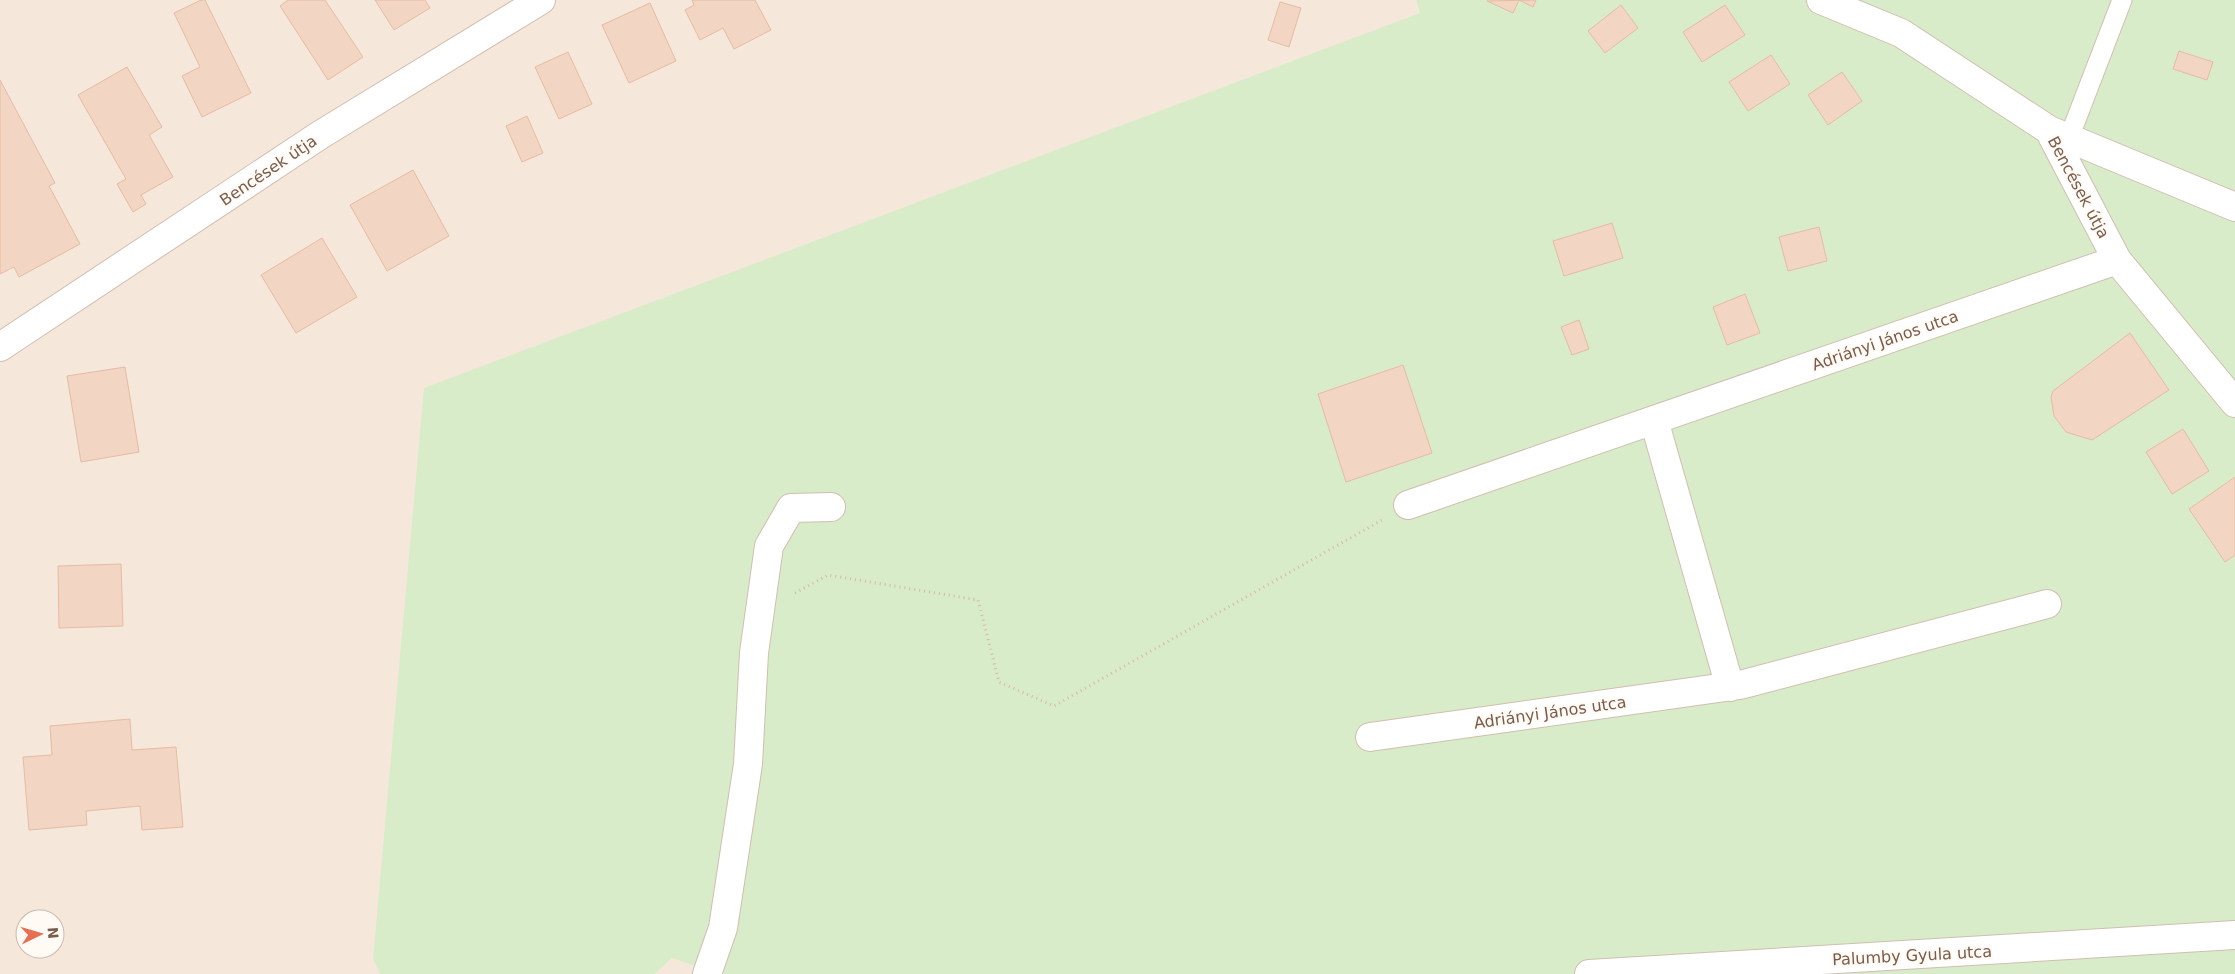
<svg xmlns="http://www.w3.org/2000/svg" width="2235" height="974" font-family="'DejaVu Sans',sans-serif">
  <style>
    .residential { fill: #f5e8da; fill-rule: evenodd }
    .green { fill: #d8ecc9 }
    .building { fill: #f3d5c3; stroke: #e6bba3 }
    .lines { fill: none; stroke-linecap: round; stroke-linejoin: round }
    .service-casing { stroke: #d1beb0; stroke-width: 21 }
    .minor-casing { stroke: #d1beb0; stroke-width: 30 }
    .path { stroke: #d9b8a5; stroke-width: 3; stroke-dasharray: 1 4; stroke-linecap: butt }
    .service { stroke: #fff; stroke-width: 19 }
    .minor { stroke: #fff; stroke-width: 28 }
    .labels { text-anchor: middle; stroke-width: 4; stroke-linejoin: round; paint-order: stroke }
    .street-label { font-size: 16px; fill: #7a5c4d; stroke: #fffaf3 }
  </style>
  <rect width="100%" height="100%" fill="#fdf6ec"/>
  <path class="residential" d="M0,0H1416L1420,13L373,959L380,974H0ZM25,919H55V949H25Z
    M672,958L718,974H655Z"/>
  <path class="green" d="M1416,0H2235V974H718L672,958L655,974H380L373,959L424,388L1420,13Z"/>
  <path class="building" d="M201,0H205L251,93L202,117L182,76L200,67L174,13Z
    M288,0H325L363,57L328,80L280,6Z
    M375,0H425L430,8L394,30Z
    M692,0H755L771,30L734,49L723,28L700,40L685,10L694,5Z
    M1519,0L1513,13L1487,1L1536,0L1533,7Z
    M1280,2L1301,8L1289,47L1268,40Z
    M650,3L676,61L629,83L602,25Z
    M1621,5L1638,28L1605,53L1588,31Z
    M1725,5L1745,35L1702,62L1683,32Z
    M2179,51L2213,62L2207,80L2173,69Z
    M568,52L592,104L559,119L535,67Z
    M1771,55L1790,84L1748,111L1729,82Z
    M127,67L162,127L149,135L173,177L141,195L146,204L133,212L117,184L126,179L78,95Z
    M1842,72L1862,101L1828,125L1808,95Z
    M0,80L55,183L49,186L80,244L19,277L14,267L0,274Z
    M527,116L543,153L522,162L506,126Z
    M413,170L449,236L387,271L350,205Z
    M1612,223L1623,258L1564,276L1553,241Z
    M1819,227L1827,261L1788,271L1779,237Z
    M322,238L357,297L296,333L261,275Z
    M1745,294L1760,333L1727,345L1713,307Z
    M1579,320L1589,349L1572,355L1561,327Z
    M2130,333L2169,390L2092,440L2066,432L2054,416L2051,397L2053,391Z
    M1403,365L1432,453L1346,482L1318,394Z
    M125,367L139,452L81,462L67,376Z
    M2183,429L2209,471L2172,494L2146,452Z
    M2235,477V555L2225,562L2189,509Z
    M121,564L123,626L59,628L58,566Z
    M130,719L132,750L176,747L183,827L142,830L140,806L86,811L87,825L29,830L23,757L52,755L50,726Z"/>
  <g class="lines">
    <defs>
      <path id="service" d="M2069,138L2122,0"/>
      <path id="minor" d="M1821,0L1901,33L2049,130L2117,260L2235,403
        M2049,130L2235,207
        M0,347L320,135L541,0
        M1654,420L1730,687
        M1408,505L2117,260
        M1370,737L1740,685L2047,604
        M707,974L723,928L748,764L754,653L769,546L791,508L831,507
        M1589,974L2235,935"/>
    </defs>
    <use href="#service" class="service-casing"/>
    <use href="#minor" class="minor-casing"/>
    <path class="path" d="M795,593L828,575L978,600L999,682L1054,706L1382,520"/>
    <use href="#service" class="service"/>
    <use href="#minor" class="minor"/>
  </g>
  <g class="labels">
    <g class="street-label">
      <text transform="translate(268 170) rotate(-34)" y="6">Bencések útja</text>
      <text transform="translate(2079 187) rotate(62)" y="6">Bencések útja</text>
      <text transform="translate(1885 340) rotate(-19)" y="6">Adriányi János utca</text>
      <text transform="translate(1550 712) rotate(-8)" y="6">Adriányi János utca</text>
      <text transform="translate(1912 955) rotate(-3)" y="6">Palumby Gyula utca</text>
    </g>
  </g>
  <g transform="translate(40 934) rotate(85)"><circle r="24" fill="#fffaf3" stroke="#cabbb1"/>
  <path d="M0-4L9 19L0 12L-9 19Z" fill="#e76f51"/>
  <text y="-8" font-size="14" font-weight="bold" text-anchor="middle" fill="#7a5c4d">N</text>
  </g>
</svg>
